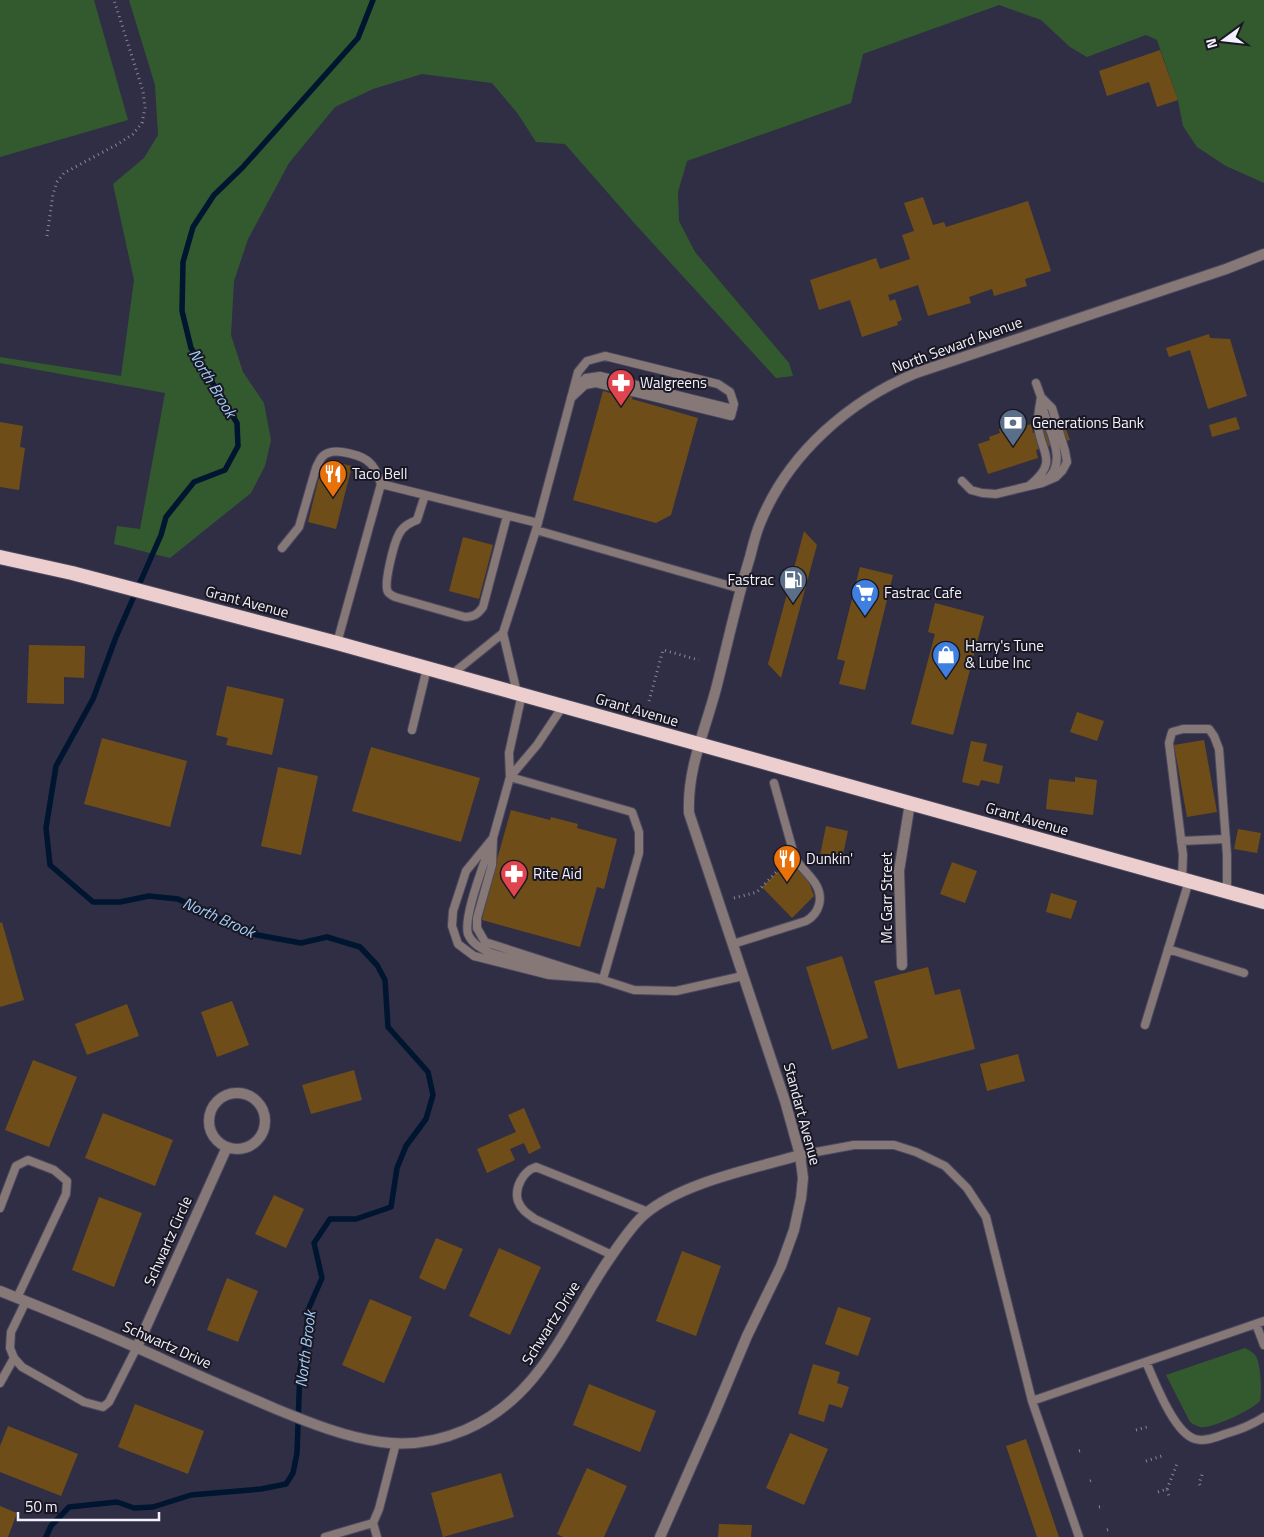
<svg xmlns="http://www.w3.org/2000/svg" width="1264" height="1537" font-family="'Titillium Web',sans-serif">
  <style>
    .green { fill: #335a2f }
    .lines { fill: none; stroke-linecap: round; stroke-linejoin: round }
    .stream { stroke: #00152f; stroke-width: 5.5 }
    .building { fill: #6e4d19 }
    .service-casing { stroke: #4b495f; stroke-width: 10 }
    .minor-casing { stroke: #4b495f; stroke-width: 12 }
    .tertiary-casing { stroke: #4b495f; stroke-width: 12 }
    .trunk-casing { stroke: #4b495f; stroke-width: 16 }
    .path { stroke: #898799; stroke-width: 3; stroke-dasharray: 1 4; stroke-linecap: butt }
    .service { stroke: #877878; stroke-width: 8 }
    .minor { stroke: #877878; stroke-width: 10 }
    .tertiary { stroke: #877878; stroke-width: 10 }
    .trunk { stroke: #eccece; stroke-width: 14 }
    .labels { text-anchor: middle; stroke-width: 4; stroke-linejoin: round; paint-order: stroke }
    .street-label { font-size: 15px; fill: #f2f1fd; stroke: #191822 }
    .poi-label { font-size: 15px; fill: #f2f1fd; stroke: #191822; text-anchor: start }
    .water-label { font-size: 16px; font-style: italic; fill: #a1cbf8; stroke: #191822 }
  </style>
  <rect width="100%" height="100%" fill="#302e45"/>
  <path class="green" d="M0,0H94L128,120L0,157Z
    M129,0H1264V183L1226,166L1197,147L1183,126L1178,100L1157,40L1146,35L1087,57L1070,47L1041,20L999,5L863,54L851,103L687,161L678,192L679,221L695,252L789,363L793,376L776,378L636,225L565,144L536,142L518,114L492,83L422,74L373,89L335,107L289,163L248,239L234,281L231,335L243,372L264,403L271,440L265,466L251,493L170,558L114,544L117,526L140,529L165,393L0,363V357L121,376L134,280L113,184L144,158L158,135L155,85Z
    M1245,1348C1248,1350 1253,1352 1255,1355C1261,1362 1262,1392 1260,1401C1250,1411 1219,1425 1205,1427C1199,1428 1195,1425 1190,1422L1166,1375Z"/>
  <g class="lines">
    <path class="stream" d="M46,1537L51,1526L69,1507L117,1502L134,1508L153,1507L191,1495L261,1489L286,1484L293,1473L297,1453L300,1369L306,1341L308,1310L322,1278L314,1243L330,1219H356L391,1207L397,1168L406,1146L426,1119L433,1095L428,1072L388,1027L385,980L377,965L360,947L327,937L301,943L252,934L178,899L149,896L120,902H93L50,865L46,828L56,766L93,699L116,637L161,535L166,517L194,482L225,470L238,446L237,423L191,348L182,311L183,262L193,227L214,195L242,168L358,38L373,0"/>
  </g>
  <path class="building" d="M1160,50L1178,100L1157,107L1149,82L1107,96L1099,71Z
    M923,197L933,225L944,222L946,227L1028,201L1051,271L1025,279L1027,286L994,296L992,289L969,297L971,303L928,316L918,285L888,295L890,301L895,299L902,320L897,322L898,325L862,337L850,300L819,310L810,280L876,258L880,269L910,259L902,235L914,231L904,203Z
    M1209,334L1210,338L1230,339L1247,396L1208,409L1190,350L1169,357L1166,348Z
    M614,378L637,384L632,399L698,418L671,515L656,523L573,500L603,391L610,393Z
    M1236,417L1240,429L1212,437L1209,425Z
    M0,422L23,426L20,447L25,448L19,490L0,487Z
    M1031,424L1033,433L1046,429L1047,432L1056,429L1057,432L1066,429L1070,440L1036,450L1038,458L988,474L978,444L990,440L989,437L1000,433L999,429L1008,426L1010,431Z
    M334,462L352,466L336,529L308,522L321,469L332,472Z
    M804,531L817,545L781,678L768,664Z
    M463,537L493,545L479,599L449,591Z
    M860,567L893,575L865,690L839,684L845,661L837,659Z
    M935,603L984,616L953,735L911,724L935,634L928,632Z
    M29,645L85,646L84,678L64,677V704L27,703Z
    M227,686L284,699L272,755L226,745L228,738L216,735Z
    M1077,712L1104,721L1097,741L1070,732Z
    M102,738L187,761L170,827L84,804Z
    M1204,740L1217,812L1187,817L1174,745Z
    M971,741L987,744L983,761L1003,766L999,784L981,780L979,786L962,782Z
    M371,747L480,778L461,842L352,811Z
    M278,767L318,776L301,855L261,846Z
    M1075,777L1097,780L1093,815L1046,809L1049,779L1075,782Z
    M511,810L550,820L551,817L578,824L577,828L617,839L604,889L597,887L580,947L482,920L485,906L473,903L479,882L490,884Z
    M826,826L848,831L841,864L819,860Z
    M1238,829L1261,833L1257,853L1234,849Z
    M790,860L808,879L814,896L792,918L762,887Z
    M952,862L977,871L965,903L940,894Z
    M1051,893L1077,901L1071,919L1046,912Z
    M2,922L24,1000L0,1007V923Z
    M842,956L868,1038L832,1050L806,967Z
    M928,967L935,995L960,989L975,1049L898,1069L874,981Z
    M232,1001L249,1045L217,1057L201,1012Z
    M127,1004L139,1036L87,1055L75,1024Z
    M1018,1054L1025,1081L987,1091L980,1064Z
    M33,1060L77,1077L49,1147L5,1130Z
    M354,1070L362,1100L311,1114L302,1085Z
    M524,1108L541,1148L529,1154L524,1143L510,1149L515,1160L487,1173L477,1149L516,1132L508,1115Z
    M103,1113L173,1140L155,1186L85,1158Z
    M274,1195L304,1209L286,1248L255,1234Z
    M99,1197L142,1213L114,1287L72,1270Z
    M436,1238L463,1249L445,1290L419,1278Z
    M499,1248L541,1267L510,1335L469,1316Z
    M682,1251L721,1266L696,1336L656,1321Z
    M227,1278L258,1291L238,1342L207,1330Z
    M370,1299L412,1317L384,1383L342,1365Z
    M838,1307L871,1318L858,1356L825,1344Z
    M813,1364L840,1372L837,1383L849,1387L842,1408L829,1404L824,1422L798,1414Z
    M589,1384L656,1411L640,1452L573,1425Z
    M135,1404L204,1431L188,1474L118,1447Z
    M8,1426L78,1454L61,1496L0,1472V1446Z
    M790,1433L828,1449L804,1505L766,1488Z
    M1026,1439L1059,1537H1037L1006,1446Z
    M587,1468L627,1486L604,1537H563L557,1534Z
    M501,1473L514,1517L443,1537L431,1493Z
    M0,1506L17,1513L8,1537H0Z
    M719,1524L752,1525L751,1537H718Z"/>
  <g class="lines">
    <defs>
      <path id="service" d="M577,386L586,378L600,376L733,409
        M1042,405C1047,428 1070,462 1046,480
        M962,481L971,490L982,493L996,494L1042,483L1056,477L1062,471L1067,462L1065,451L1052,408L1041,397L1036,383
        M1030,485C1060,461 1040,452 1038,425C1037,416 1040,406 1041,397
        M425,495L417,520C410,523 403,526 399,534C394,543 383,585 388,592C389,594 393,596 395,597L465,617C474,617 478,614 483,607L507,516
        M536,530L578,372L587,361L605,356L718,384L730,392L734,404L731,416L596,383L585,385L571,398
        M282,548L299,527L316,468C319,462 321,455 328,453C337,449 363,455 370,463C376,468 378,476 381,484
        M503,633L517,693
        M337,643L381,484L538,523
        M451,675L503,633L536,530L741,589
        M522,694L509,753L510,777L493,838L466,871L453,911L452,926L458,944L474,956L549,975L603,979
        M563,706L537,745L510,777L632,812L639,832V853L603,979
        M412,730L427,668
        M493,838L492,865L477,918V928L485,942L634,990L676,991L743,976
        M1181,841L1226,839
        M490,846C484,864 463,917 468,934C472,944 482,949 491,953L563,973
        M1182,879L1183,855L1169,743L1172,732L1183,729H1209L1214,736L1219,749L1227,855V892
        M733,944L806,921C820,913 824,897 815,883C809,874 801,868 795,858L774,783
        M1168,949L1244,973
        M1145,1025L1189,881
        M800,1155L854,1145H894L916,1152L945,1166L967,1188L986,1217L1032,1401L1079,1537
        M0,1208L16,1166L28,1160L54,1170L67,1181L66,1194L17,1298
        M612,1255L535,1219C528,1214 521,1210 518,1201C514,1188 523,1171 536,1167L648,1212
        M26,1301L11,1332L10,1348L14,1358L22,1367L84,1402L103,1407L109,1402L137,1347
        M1256,1324L1264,1345
        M1146,1362C1155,1382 1174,1433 1195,1439C1205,1442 1216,1437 1225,1434C1239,1430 1252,1425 1264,1417
        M0,1383L14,1358
        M1032,1401L1264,1321
        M373,1523L377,1537
        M325,1537L373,1523L379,1509L396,1443"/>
      <path id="minor" d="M902,965L899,871L910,803
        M209 1121a28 28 0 1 1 56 0a28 28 0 1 1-56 0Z
        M0,1291C58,1314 115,1337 171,1363C206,1379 241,1394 276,1409C310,1423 345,1437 381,1442C409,1446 439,1441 465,1430C544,1396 566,1320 612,1255C622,1241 632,1225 645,1214C683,1182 753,1169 800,1155
        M137,1347L227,1147"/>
      <path id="tertiary" d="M660,1537L713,1417L747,1336L781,1266L794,1230L801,1198L803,1178L800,1155L785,1101L689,813C687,767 706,729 717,685C728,642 737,599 750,557C753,545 756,532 761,521C789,453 849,401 916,373L1226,269L1264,254"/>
      <path id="trunk" d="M0,557L72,573L337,643L1264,902"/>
    </defs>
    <use href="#service" class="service-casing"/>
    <use href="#minor" class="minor-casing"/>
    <use href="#tertiary" class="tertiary-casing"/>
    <use href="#trunk" class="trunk-casing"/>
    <path class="path" d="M47,236L53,194L57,182L64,173L118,144L133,134L142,123L145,108L143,91L114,0
      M649,701L663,650L699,660
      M734,898L757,892L785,863
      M1136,1430L1147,1427
      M1079,1451L1083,1450
      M1146,1461L1165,1455
      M1090,1481L1094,1479
      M1200,1485L1199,1483L1203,1472
      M1167,1489L1177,1464
      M1158,1492L1167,1489L1169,1496
      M1099,1507L1104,1506
      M1107,1530L1110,1529"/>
    <use href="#service" class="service"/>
    <use href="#minor" class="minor"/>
    <use href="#tertiary" class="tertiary"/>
    <use href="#trunk" class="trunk"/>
  </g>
  <defs>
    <symbol id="pharmacy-pin" viewBox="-11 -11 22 30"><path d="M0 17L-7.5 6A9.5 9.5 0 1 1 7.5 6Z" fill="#e0444e" stroke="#191822"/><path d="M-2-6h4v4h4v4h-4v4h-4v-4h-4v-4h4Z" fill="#fff"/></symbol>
    <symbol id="bank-pin" viewBox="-11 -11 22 30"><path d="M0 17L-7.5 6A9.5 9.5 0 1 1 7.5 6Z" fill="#5c6f8a" stroke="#191822"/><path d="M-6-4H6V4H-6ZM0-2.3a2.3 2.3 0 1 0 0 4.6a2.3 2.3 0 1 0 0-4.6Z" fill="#fff"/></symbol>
    <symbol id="restaurant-pin" viewBox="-11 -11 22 30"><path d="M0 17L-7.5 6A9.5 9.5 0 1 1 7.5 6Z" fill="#e8710a" stroke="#191822"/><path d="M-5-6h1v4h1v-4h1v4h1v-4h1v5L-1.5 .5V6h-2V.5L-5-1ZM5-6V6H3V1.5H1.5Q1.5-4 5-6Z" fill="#fff"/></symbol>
    <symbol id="fuel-pin" viewBox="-11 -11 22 30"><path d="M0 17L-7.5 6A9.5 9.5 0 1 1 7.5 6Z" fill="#5c6f8a" stroke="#191822"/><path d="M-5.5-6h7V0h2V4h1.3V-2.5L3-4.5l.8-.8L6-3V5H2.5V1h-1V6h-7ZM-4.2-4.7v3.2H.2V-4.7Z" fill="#fff"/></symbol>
    <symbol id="supermarket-pin" viewBox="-11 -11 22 30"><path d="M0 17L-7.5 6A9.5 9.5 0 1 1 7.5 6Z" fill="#3f7fe0" stroke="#191822"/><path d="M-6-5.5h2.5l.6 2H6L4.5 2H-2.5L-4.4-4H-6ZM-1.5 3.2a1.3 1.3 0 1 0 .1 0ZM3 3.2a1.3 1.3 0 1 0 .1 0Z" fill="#fff"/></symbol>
    <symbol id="shop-pin" viewBox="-11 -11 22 30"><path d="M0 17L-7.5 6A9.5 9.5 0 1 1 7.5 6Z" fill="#3f7fe0" stroke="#191822"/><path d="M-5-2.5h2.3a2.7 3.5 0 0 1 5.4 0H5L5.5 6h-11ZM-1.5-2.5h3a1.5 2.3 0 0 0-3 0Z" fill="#fff"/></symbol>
  </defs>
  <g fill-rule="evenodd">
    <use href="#pharmacy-pin" x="605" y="367" width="32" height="43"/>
    <use href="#bank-pin" x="997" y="407" width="32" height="43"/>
    <use href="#restaurant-pin" x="317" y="458" width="32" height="43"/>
    <use href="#fuel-pin" x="777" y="564" width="32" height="43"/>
    <use href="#supermarket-pin" x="849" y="577" width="32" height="43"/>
    <use href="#shop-pin" x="930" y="639" width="32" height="43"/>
    <use href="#restaurant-pin" x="771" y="843" width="32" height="43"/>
    <use href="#pharmacy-pin" x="498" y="858" width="32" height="43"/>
  </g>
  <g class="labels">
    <g class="street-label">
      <text transform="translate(957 345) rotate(-20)" y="5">North Seward Avenue</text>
      <text transform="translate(247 602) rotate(15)" y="5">Grant Avenue</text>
      <text transform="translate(637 710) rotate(16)" y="5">Grant Avenue</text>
      <text transform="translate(1027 819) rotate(16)" y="5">Grant Avenue</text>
      <text transform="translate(887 898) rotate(-90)" y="5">Mc Garr Street</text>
      <text transform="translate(802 1114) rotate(75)" y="5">Standart Avenue</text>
      <text transform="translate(168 1241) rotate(-66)" y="5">Schwartz Circle</text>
      <text transform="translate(551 1323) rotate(-58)" y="5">Schwartz Drive</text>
      <text transform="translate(167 1345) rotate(24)" y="5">Schwartz Drive</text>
    </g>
    <g class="poi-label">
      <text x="640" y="388">Walgreens</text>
      <text x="1032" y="428">Generations Bank</text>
      <text x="352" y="479">Taco Bell</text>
      <text x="774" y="585" text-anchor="end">Fastrac</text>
      <text x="884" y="598">Fastrac Cafe</text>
      <text x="965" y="651">Harry's Tune<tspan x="965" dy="17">&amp; Lube Inc</tspan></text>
      <text x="806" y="864">Dunkin'</text>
      <text x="533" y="879">Rite Aid</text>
    </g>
    <g class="water-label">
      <text transform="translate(213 383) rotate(59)" y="6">North Brook</text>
      <text transform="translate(219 917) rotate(24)" y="6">North Brook</text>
      <text transform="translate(305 1349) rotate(-83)" y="6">North Brook</text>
    </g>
  </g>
  <g transform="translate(1224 40) rotate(255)" stroke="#191822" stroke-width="4" paint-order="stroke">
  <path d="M0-4L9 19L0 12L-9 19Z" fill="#f2f1fd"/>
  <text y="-8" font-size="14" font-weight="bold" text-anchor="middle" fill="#f2f1fd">N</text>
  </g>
  <path d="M18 1512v8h141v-8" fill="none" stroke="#f2f1fd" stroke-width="2.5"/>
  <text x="25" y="1512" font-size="15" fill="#f2f1fd" stroke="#191822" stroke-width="4" paint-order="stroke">50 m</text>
</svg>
